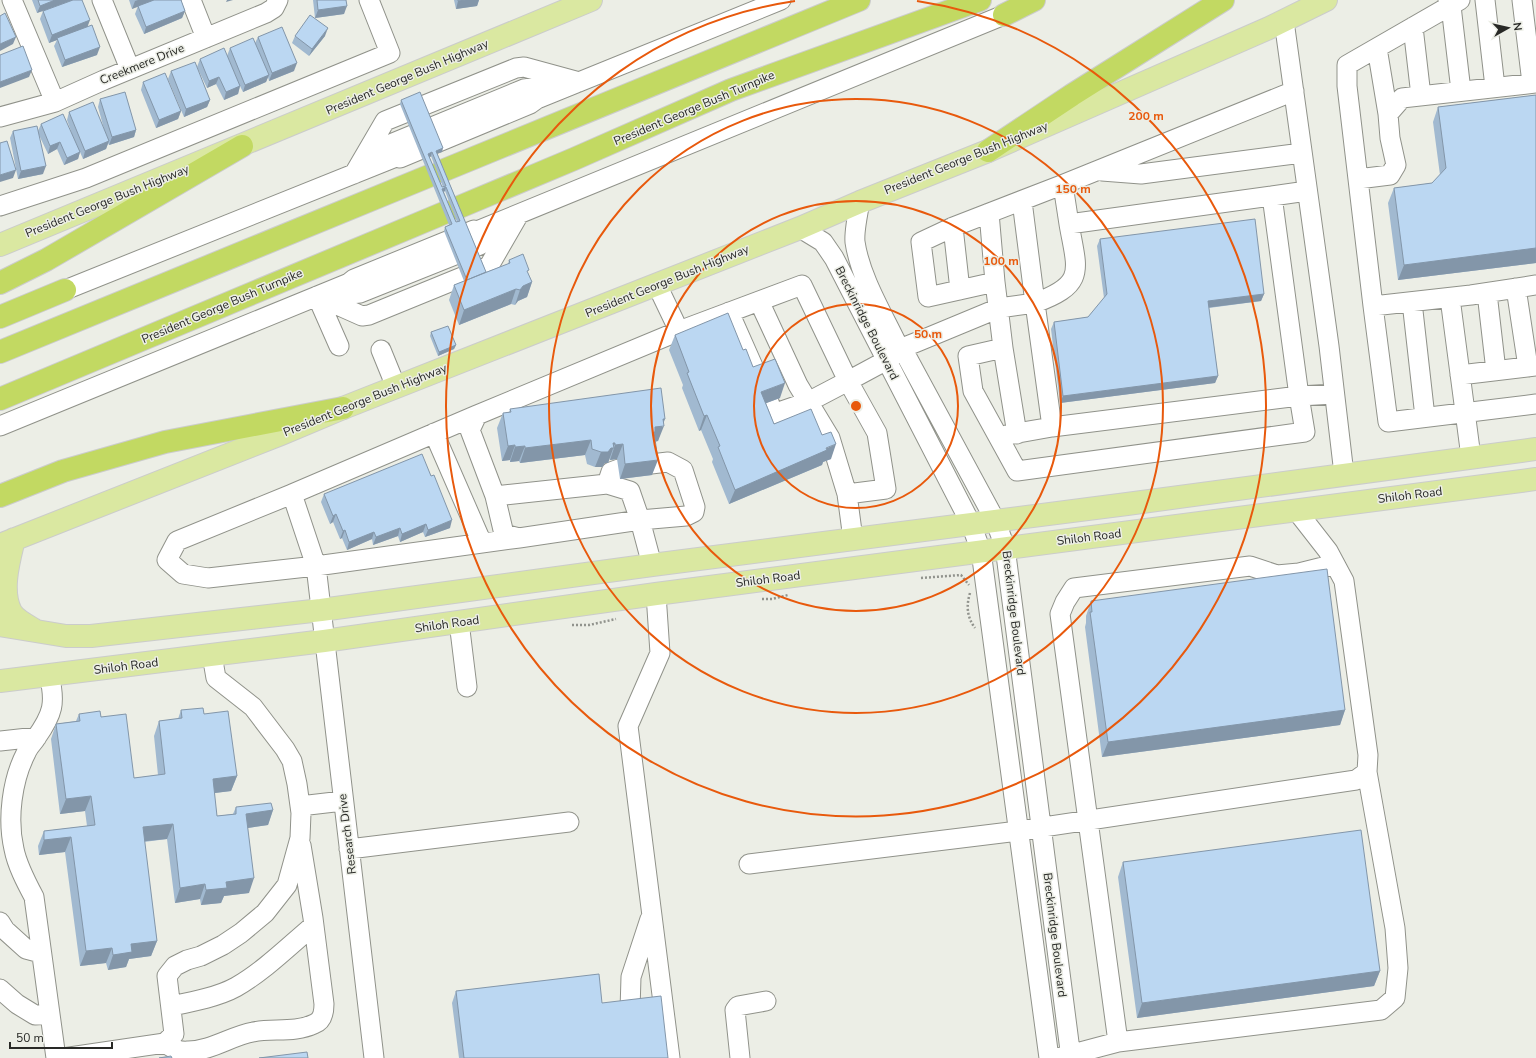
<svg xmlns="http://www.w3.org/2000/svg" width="1536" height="1058" font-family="'Nunito Sans',sans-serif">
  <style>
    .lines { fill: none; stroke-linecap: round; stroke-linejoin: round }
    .minor-casing { stroke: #90928a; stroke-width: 21 }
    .major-casing { stroke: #cbcccb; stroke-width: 24 }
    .highway-casing { stroke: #cbcccb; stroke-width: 24 }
    .path { stroke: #91938d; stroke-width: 2.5; stroke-dasharray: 2 2; stroke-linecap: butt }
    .minor { stroke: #fff; stroke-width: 19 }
    .major { stroke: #dae8a1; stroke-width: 22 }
    .highway { stroke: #c2d962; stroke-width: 22 }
    .wall { fill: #a1b9d0; fill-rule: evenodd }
    .shaded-wall { fill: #8396a9 }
    .building { fill: #bbd7f2; stroke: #8396a9; fill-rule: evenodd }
    .ring { fill: none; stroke: #e8590c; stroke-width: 2 }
    .labels { text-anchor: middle; stroke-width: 3; stroke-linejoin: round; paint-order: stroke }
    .street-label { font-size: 12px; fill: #282926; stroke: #eceee6 }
    .centre { fill: #e8590c; stroke: #eceee6; stroke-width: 2 }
    .ring-label { font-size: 12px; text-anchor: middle; font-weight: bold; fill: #e8590c; stroke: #eceee6; stroke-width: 3; stroke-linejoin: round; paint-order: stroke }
  </style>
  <rect width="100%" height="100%" fill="#eceee6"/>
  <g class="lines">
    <defs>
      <path id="minor" d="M12,0L55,102
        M102,0L130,69
        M191,0L206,38
        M1448,0L1451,6L1461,91
        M1485,0L1495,87
        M1522,0L1532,83
        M1284,21L1329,346L1344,474
        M1413,27L1421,96
        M1377,48L1388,114
        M1294,91L1059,186L953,227L921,242L928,297L995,282L1003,348L968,356L973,391L1017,471L1305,432L1299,396L1334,394
        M0,117L55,102L104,80L266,13L274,8L278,0
        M370,161L393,143L524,89L553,85
        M1102,171L1141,174L1302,153
        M354,174L385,121L516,68L524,67L579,82
        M1358,179L1390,175L1396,165L1390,138L1388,114L1402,98L1536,83
        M1272,196L1307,191
        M1022,201L1035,303C1087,284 1077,270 1069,224
        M860,202C858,212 854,232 855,242C860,276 881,311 896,342L902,348L995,520L1005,547L1071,1058
        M0,206L86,178L390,53L369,0
        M989,213L995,282
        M953,227L960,290
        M800,228L823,242L834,258L971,524L981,551L1049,1058
        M657,285L679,331L802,285L848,381L887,360L902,348L917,342L999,308L1035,303L1052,427L1299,396L1272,196L1069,224L1063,185
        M1536,285L1471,295L1373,306L1388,422L1536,404
        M1516,288L1528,367
        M65,290L396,157L400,158L530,104L537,99L781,0
        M1487,293L1496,371
        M317,296L362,316L369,315L489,266L519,214
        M317,296L339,346
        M330,296L360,293L480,245L502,227
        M1450,298L1471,457
        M759,301L798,385L830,438L847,494
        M1412,302L1425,417
        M1373,306L1347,86V65L1460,0
        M729,312L756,373
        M1003,348L1017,434
        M381,350L392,377
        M1460,375L1536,366
        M769,402L773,414L808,402L848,381L877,433L886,489L847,494L853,539
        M0,426L349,283L354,279L474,230L477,231L1004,15
        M434,433L482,543
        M1006,435L1052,427
        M607,484L611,472L619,469
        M292,494L477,415
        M495,496L607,484L630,491L640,520L686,516L694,512L695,507L683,470L668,462L651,464
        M652,565L640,520L519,538L504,534L495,496L470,430L477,415L679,331
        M656,594L660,653L628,726L670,1058
        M459,622L467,687
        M49,675C56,703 53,714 36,738C33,743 28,747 26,753C12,780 7,819 14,849C17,865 26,882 34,897L56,1058
        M0,741L37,737
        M300,806L343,801
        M349,849L569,822
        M749,864L1010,832L1356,780L1367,772L1368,755L1344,581L1328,551L1296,510
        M0,922L5,930L26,949L41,953
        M0,989L17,1004L35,1015L50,1014
        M171,1006C191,1002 218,997 236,987C264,971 289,946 314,925
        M630,1010L631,977L650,919
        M1118,1042L1060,614L1065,602L1074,588L1250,566L1277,575L1299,573L1335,564
        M165,1043C172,1048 178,1052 188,1051C211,1051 231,1036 253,1032C272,1028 295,1033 314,1024C323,1021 324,1012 324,1004L313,918L301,845
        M63,1058L165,1043L174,1034L167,976L175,966L187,960L201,956L223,945L241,933L265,913L287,885L300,838L301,813L297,784L292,761L285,749L253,707L216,678L212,655
        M374,1058L316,566L292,494L177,541L167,560L183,574L208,578L316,566L519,538
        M740,1058L735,1010L738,1006L766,1001
        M1058,1058L1118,1042L1381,1010L1395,998L1398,968L1395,928L1367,772"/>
      <path id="major" d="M0,245L591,0
        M14,539C9,560 0,591 11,612C15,619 26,625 33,629
        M0,545L281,434L343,408L800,228L860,202L988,151L1269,28L1326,0
        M0,625L66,636H91L321,610L652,565L1127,504L1536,449
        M0,681L324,641L656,594L1536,479"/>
      <path id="highway" d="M1004,15L1034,0
        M988,151L1072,95L1223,0
        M442,171L859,0
        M457,208L574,159L731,90L980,0
        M0,283L46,260L242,146
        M0,317L65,290
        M0,352L429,176
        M0,399L444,213
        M0,496L63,471L165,442L343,408"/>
    </defs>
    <use href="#minor" class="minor-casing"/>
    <use href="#major" class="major-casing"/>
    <use href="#highway" class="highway-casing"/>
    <path class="path" d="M921,578L961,575L969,585
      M970,593C966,606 967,617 975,628
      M762,599H772L788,595
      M572,625H589L616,619"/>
    <use href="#minor" class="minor"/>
    <use href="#major" class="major"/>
    <use href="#highway" class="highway"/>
  </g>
  <path class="wall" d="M32,0H82L88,27L97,55L62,67L54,46L57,40L49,43L40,19L43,11L62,4L37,13Z
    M129,0H181L185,11L182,18L144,34L135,14L138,6L132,9Z
    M313,0H346L344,14L315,18Z
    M454,0H479L477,6L456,9Z
    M295,36H325L309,56L292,43Z
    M258,37L294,71L269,81L268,77L266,82L243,92L240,86L238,94L224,100L216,84L207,88L197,67L200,59L237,79L227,56L230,48L255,43Z
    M171,71L210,100L207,107L184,117L168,79Z
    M143,82L181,111L178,119L156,128L141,90Z
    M1536,95V263L1398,280L1388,203L1394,188L1432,183L1440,175L1433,122L1438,107Z
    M100,99L136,130L134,137L109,145L108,143L106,149L83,159L80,152L78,159L64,165L57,149L48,154L39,135L43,174L18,179L10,138L13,131H38L41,124L72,134L67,120L69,112L104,129L98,107Z
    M401,100L442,152L437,153L486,272L508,264L509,260L528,273L532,282L527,297L518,301L515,305L511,304L459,325L449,300L454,285L464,281L444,231L445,227L449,225L400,104ZM431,156L443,187H442L429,157ZM445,191L457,222H456L444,192Z
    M1100,239L1264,294L1261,301L1209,308L1218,376L1215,383L1060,403L1051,329L1054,322L1088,317L1104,298L1097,246Z
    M431,332L456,345L454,349L438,356L430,336Z
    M675,335L743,350L753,367L780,398L766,403L774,424L831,459L823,462L822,465L729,504L712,462L713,459L701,430L699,431L682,388L683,385L669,350Z
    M510,409L663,422L658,441L655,442L652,475L620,479L617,459L610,460V458L608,463H605L602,467H595L587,464L585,455L520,463L519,461L510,462V460L502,461L497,428L503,413H509Z
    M324,494L450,528L425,537L423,532L400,542L398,536L373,545L372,539L347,550L342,538L340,539L333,522L330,524L321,502Z
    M1091,601L1345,710L1340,725L1102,757L1085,627L1086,623V616Z
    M181,710L204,714L237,776L231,791L214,793L217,816L233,814L236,807L273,810L268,825L248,828L249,893L224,896L221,903L201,905L200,899L175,903L167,839L144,842L157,941L151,956L129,959L126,967L108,970L106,963L80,966L65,852L39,855L38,846L44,831L87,826L85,811L60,814L51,739L56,724L76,721L79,714L101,717L134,778L158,775L154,736L159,721L178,719Z
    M1123,862L1380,971L1374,986L1137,1018L1118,877Z
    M456,991L602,1003L668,1058H459L452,1003Z"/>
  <path class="shaded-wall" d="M55,0H73L37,13L40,6Z
    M138,0H156L132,9L135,1Z
    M227,0H233L226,2Z
    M466,0H479L477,6L456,9L458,1Z
    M347,6L344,14L315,18L318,10Z
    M185,11L182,18L144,34L146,27Z
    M90,20L87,28L57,38V40L49,43L52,35Z
    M328,28L325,36L309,56L312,49Z
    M16,37L13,44L0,51V44Z
    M100,47L97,55L62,67L65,60Z
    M297,63L294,71L269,81L272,73Z
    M32,70L29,77L0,88V82Z
    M269,75L266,82L243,92L245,85Z
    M219,77L216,84L207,88L209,81Z
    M240,86L238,94L224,100L226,92Z
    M210,100L207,107L184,117L186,109Z
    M181,111L178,119L156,128L159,120Z
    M136,130L134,137L109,145L112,137Z
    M109,141L106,149L83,159L85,151Z
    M60,142L57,149L48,154L50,146Z
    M443,148L442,152L435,154L436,151Z
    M80,152L78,159L64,165L67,158Z
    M432,152L431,156L427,158L428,154Z
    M46,166L43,174L18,179L21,171Z
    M16,170L13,178L0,182V175Z
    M446,187L445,191L441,193L442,189Z
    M1536,248V263L1398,280L1404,265Z
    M532,282L527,297L518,301L515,305L520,290L523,286Z
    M516,289L511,304L459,325L464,310Z
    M1264,294L1261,301L1205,308L1208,301Z
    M456,345L454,349L438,356L439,352Z
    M1218,376L1215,383L1060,403L1063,396Z
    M785,383L780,398L756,407L761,392Z
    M707,415L701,430L699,431L704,416Z
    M663,419H665L662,427L664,426L658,441L652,442L655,427Z
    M591,440L585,455L520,463L525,448Z
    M613,443H615L608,463H605L602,467H595L601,452Z
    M623,444L617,459L610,460L615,445Z
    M836,444L831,459L823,462L822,465L729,504L735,490Z
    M515,445L510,460L502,461L508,446Z
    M525,446L519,461L510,462L515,447Z
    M658,460L652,475L620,479L625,464Z
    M336,514L333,522L330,524L333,516Z
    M452,520L450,528L425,537L428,530Z
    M426,524L423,532L400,542L402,534Z
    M400,528L398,536L373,545L376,537Z
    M345,530L342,538L340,539L343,531Z
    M374,532L372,539L347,550L349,542Z
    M1345,710L1340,725L1102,757L1108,742Z
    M237,776L231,791L207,794L213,779Z
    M91,796L85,811L60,814L66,799Z
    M273,810L268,825L241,829L246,814Z
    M173,824L167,839L137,842L143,827Z
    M71,837L65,852L39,855L44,840Z
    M254,878L249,893L224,896L221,903L201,905L206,890L226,882Z
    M205,884L200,899L175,903L180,888Z
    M157,941L151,956L129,959L126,967L108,970L113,955L131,944Z
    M112,948L106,963L80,966L86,951Z
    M1380,971L1374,986L1137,1018L1142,1003Z"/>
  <path class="building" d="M38,0H55L40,6Z
    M73,0H82L90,20L52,35L43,11Z
    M154,0H181L185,11L146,27L138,6Z
    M317,0H346L347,6L318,10Z
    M458,0H466L458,1Z
    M5,13L16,37L0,44V16Z
    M310,15L328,28L312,49L295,36Z
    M92,25L100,47L65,60L57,38Z
    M282,27L297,63L272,73L258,37Z
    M253,38L269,75L245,85L230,48Z
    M23,46L32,70L0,82V55Z
    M224,48L240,86L226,92L219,77L209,81L200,59Z
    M195,62L210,100L186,109L171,71Z
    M165,73L181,111L159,120L143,82Z
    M125,92L136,130L112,137L100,99Z
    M420,92L443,148L436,151L486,272L467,280L445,227L452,224L401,100ZM432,152L446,186L442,187L428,154ZM446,187L460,221L456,222L442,189Z
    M1536,95V248L1404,265L1394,188L1432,183L1446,168L1438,107Z
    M93,102L109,141L85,151L69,112Z
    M63,114L80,152L67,158L60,142L50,146L41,124Z
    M37,126L46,166L21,171L13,131Z
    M7,141L16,170L0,175V143Z
    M1255,219L1264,294L1208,301L1218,376L1063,396L1054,322L1088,317L1107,294L1100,239Z
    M523,254L529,270L527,271L532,282L523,286L520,290L516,289L464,310L454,285L510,263L509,260Z
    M728,313L743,350L746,349L753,367L775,359L785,383L761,392L774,424L811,409L822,435L831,432L836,444L826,448L827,450L735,490L718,447L720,446L707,415L704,416L687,373L689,372L675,335Z
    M448,326L456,345L439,352L431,332Z
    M661,388L665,419H663L664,426L655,427V432H654L658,460L625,464L623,444L615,445V443H613L614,448H611L608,452H601L592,449L591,440L525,448V446L515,447V445L508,446L503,413L511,412L510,409Z
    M422,454L431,476L434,475L452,520L428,530L426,524L402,534L400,528L376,537L374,532L349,542L345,530L343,531L336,514L333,516L324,494Z
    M1327,569L1345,710L1108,742L1090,612H1092L1091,601Z
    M203,708L204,714L228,711L237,776L213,779L217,816L236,814V807L271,803L273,810L246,814L254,878L226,882L227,888L206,890L205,884L180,888L173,824L143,827L157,941L131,944L132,952L113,955L112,948L86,951L71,837L44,840V831L95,825L91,796L66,799L56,724L80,721L79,714L100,711L101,717L126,714L134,778L165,774L159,721L182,718L181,710Z
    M1361,830L1380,971L1142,1003L1123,862Z
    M599,974L602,1003L661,996L668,1058H464L456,991Z
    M307,1052L308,1058H259Z
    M171,1056L172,1058H159Z"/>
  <g class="ring">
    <circle cx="856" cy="406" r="102"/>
    <circle cx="856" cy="406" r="205"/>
    <circle cx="856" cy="406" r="307"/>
    <path d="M917 1A410 410 0 1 1 795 1"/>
  </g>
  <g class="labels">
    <g class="street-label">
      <text transform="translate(142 64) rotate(-22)" y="4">Creekmere Drive</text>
      <text transform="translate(407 77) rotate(-23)" y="4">President George Bush Highway</text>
      <text transform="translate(694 108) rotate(-23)" y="4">President George Bush Turnpike</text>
      <text transform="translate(966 158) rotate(-22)" y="4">President George Bush Highway</text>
      <text transform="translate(107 201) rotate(-22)" y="4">President George Bush Highway</text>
      <text transform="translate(667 281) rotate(-22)" y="4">President George Bush Highway</text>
      <text transform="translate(222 306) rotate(-23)" y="4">President George Bush Turnpike</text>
      <text transform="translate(867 323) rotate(63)" y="4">Breckinridge Boulevard</text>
      <text transform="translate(365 400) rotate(-22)" y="4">President George Bush Highway</text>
      <text transform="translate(1410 495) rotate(-7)" y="4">Shiloh Road</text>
      <text transform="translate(1089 537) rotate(-7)" y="4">Shiloh Road</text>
      <text transform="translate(768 579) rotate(-7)" y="4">Shiloh Road</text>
      <text transform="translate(1014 613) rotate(83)" y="4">Breckinridge Boulevard</text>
      <text transform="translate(447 624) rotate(-8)" y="4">Shiloh Road</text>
      <text transform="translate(126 666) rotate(-7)" y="4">Shiloh Road</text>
      <text transform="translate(347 834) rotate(-97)" y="4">Research Drive</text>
      <text transform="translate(1055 935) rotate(83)" y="4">Breckinridge Boulevard</text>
    </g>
  </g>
  <circle cx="856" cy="406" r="6" class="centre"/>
  <g class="ring-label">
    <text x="1146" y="120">200 m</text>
    <text x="1073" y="193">150 m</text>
    <text x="1001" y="265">100 m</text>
    <text x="928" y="338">50 m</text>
  </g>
  <g transform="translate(1508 28) rotate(82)" stroke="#eceee6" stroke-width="3" paint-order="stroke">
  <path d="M0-3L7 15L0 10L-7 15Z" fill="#282926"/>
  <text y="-6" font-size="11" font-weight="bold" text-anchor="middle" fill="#282926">N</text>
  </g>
  <path d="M10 1042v6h102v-6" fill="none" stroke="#282926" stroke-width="2"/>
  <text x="16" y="1042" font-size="12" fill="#282926" stroke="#eceee6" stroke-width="3" paint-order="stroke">50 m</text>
</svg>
